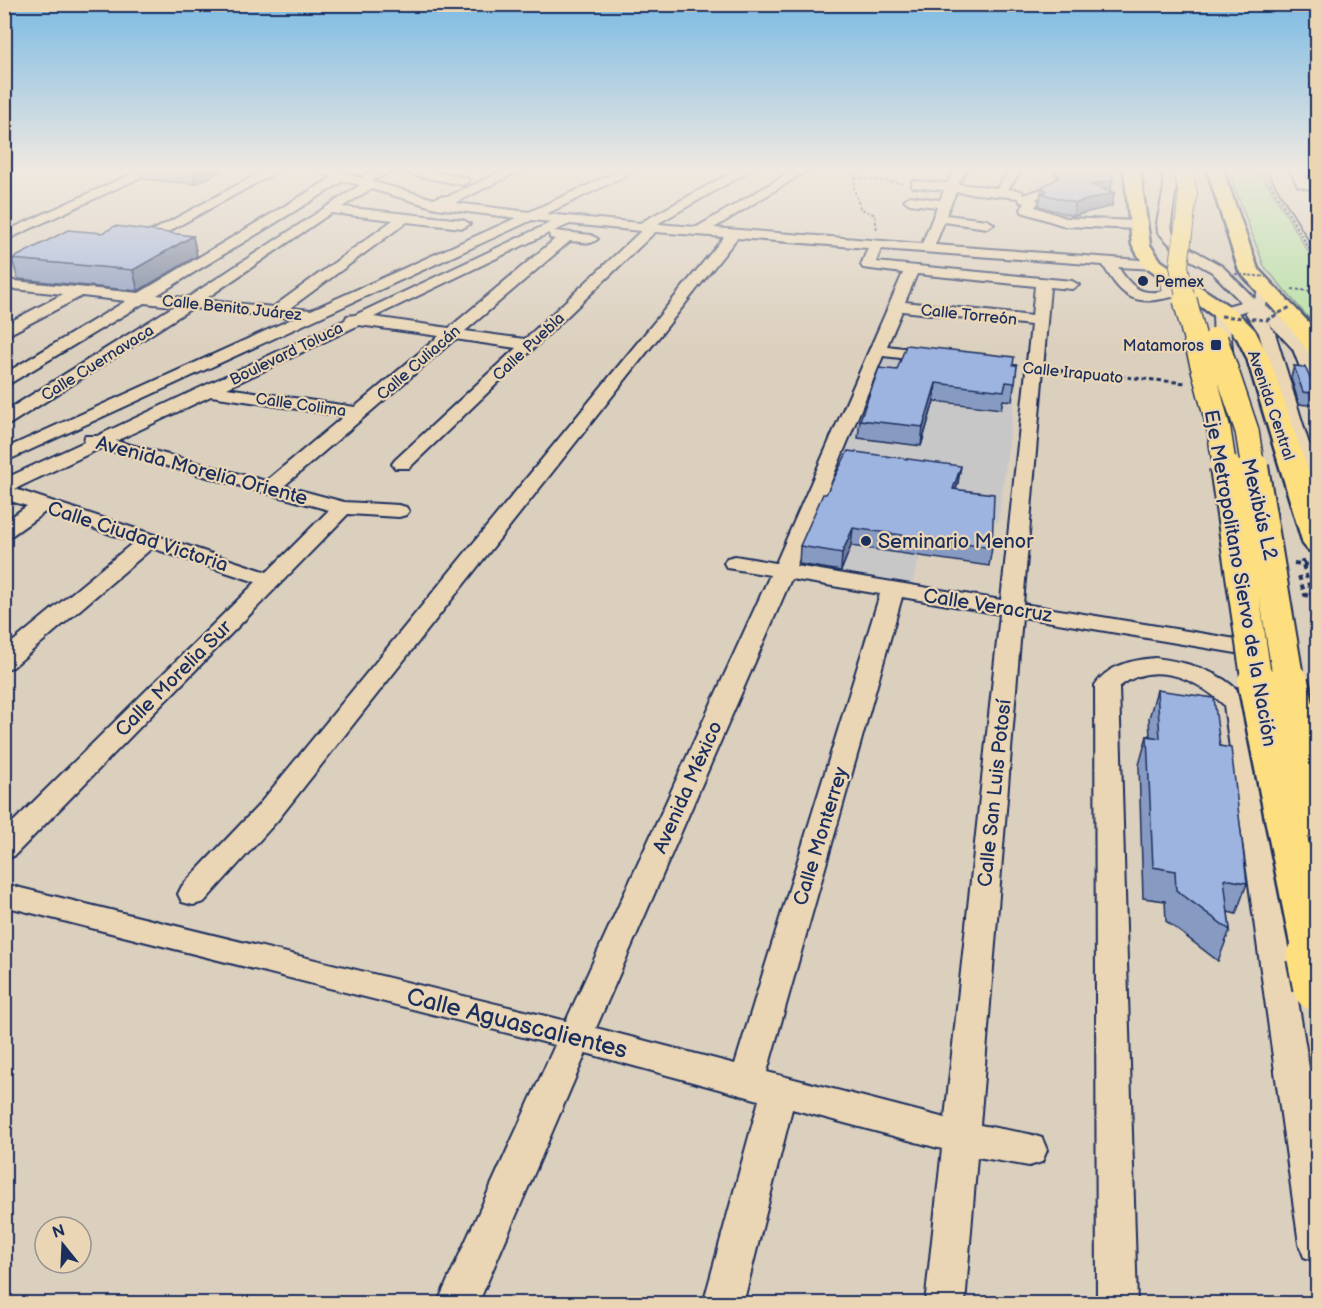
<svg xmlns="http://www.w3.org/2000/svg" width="1322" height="1308" font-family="'Balsamiq Sans',sans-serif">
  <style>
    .built { fill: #c8c7c8 }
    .green { fill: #b1e0a0; stroke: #66887f; stroke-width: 1.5 }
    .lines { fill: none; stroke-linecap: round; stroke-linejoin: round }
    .minor-casing { stroke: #1b2f5e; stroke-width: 4 }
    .highway-casing { stroke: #1b2f5e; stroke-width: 5 }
    .path-far2 { stroke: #1b2f5e; stroke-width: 2; stroke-dasharray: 3 2; stroke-linecap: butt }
    .path-far1 { stroke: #1b2f5e; stroke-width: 3; stroke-dasharray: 4.5 3; stroke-linecap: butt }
    .path { stroke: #1b2f5e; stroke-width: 4; stroke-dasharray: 5 4; stroke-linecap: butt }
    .minor { fill: #ead6b4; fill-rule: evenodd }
    .highway { fill: #fedf80; fill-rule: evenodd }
    .rail { stroke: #1b2f5e; stroke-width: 2 }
    .highway-bridge-far4-casing { stroke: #1b2f5e; stroke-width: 20; stroke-linecap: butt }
    .highway-bridge-far3-casing { stroke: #1b2f5e; stroke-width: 26; stroke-linecap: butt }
    .highway-bridge-far2-casing { stroke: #1b2f5e; stroke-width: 34; stroke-linecap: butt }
    .highway-bridge-far1-casing { stroke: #1b2f5e; stroke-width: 43; stroke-linecap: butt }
    .highway-bridge-casing { stroke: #1b2f5e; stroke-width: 54; stroke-linecap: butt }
    .path-bridge-far1 { stroke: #1b2f5e; stroke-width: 2; stroke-dasharray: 3 2; stroke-linecap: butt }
    .path-bridge { stroke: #1b2f5e; stroke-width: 3; stroke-dasharray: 4.5 3; stroke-linecap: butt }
    .highway-bridge-far4 { stroke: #fedf80; stroke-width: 18 }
    .highway-bridge-far3 { stroke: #fedf80; stroke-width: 23 }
    .highway-bridge-far2 { stroke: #fedf80; stroke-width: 30 }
    .highway-bridge-far1 { stroke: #fedf80; stroke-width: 38 }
    .highway-bridge { stroke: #fedf80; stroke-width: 50 }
    .wall { fill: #879ac1; stroke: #1b2f5e; stroke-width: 1.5 }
    .shaded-wall { fill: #6e7d9d; stroke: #1b2f5e; stroke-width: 1.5 }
    .building { fill: #9db3e0; stroke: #1b2f5e; stroke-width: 1.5 }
    .poi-dot { fill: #1b2f5e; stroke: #ead6b4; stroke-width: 2 }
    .labels { text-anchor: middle; stroke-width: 4.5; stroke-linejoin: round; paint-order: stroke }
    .far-poi-label { font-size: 16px; fill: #1b2f5e; stroke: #ead6b4; text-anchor: start }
    .far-street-label { font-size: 16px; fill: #1b2f5e; stroke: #ead6b4 }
    .street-label { font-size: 20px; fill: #1b2f5e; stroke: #ead6b4 }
    .poi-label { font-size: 20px; fill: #1b2f5e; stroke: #ead6b4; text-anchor: start }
    .near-street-label { font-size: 24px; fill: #1b2f5e; stroke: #ead6b4 }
  </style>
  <rect width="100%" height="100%" fill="#dbcfbd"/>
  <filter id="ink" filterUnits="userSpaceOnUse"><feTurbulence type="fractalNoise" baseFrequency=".0167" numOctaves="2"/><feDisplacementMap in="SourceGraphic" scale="12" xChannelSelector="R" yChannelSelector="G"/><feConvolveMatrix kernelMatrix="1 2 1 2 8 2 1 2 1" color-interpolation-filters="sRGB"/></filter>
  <g filter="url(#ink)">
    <path class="built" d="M1042,170H1117V196L1029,190Z
      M885,355L1018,371L998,523L824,498Z
      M820,511L932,514L912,584L796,566Z"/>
    <path class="green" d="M1228,170H1259L1317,266V328L1264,266Z"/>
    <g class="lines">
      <defs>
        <path id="minor" d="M140,170H156L4,241V232Z
          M265,170H280L142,246L137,247L130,243Z
          M315,170H334L362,178L364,175L377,170H394L371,181L434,199L440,196H449L505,170H521L455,203L529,212L621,170H637L546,214L640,223L736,170H751L657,224L697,227L794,170H808L714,228L922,244L937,207L910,204L904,200L910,196L940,200L944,190L912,187V181L947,183L955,170H967L958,184L997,188L1010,170H1022L1008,189L1022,191L1023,195L1042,189L1046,190L1048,193L1036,199L1039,202L1035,207L1066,218L1138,221L1145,225L1138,229L1065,226L1022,212L1021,209L1025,203L1020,202L1019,198L956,192L946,215L987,220L994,224L987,228L944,222L935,245L1154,261L1159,262L1160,266L1167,267L1178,293L1176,296C1136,306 1124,301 1103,265L881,249L876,262L1072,281L1079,285L1072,289L1050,287L1023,604L1242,640L1250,642L1254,647L1250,652L1242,654L1022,617L980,1125L1029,1134L1042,1138L1047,1150L1042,1162L1029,1166L977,1157L965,1304H925L942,1149L792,1109L743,1304H703L759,1100L586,1053L478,1304H437L555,1045L4,906V884L566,1021L770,575L727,568L724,563L727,558L735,556L776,563L903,273L863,268L861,265L868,248L737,238L277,821L204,902L193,905L182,902L178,894L182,886L257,807L724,237L655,232L409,468H395L392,464L395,460L516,348L455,339L284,486L344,502L399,505L406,507L409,511L406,515L399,517L348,514L14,856L4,859V831L256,582L152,548L13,667L4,669V649L134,542L45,512L11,536L4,538V522L27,506L4,499V479L84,442L85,436H97L345,320L347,316L355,315L552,222L532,220L4,462V449L294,318L192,308L10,424L4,425V412L174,306L144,303L4,387V374L126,301L82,296L4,337V325L63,294L4,288V280L139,293L333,177ZM344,181L360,185L187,298L157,295ZM371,189L436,208L516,218L311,310L290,308L407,222L463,228L470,224L463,220L342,207ZM331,213L393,220L273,307L204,300ZM570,224L641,231L525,339L465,331L570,241L591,243L598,239L591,235L554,231ZM549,233L550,238L555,239L449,328L374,317ZM1118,267L1156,269L1163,291C1139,296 1130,285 1118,267ZM917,274L1035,286L1032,316L905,302ZM902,311L1031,325L1001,600L796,566L883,356L936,362L944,357L936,352L887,346ZM359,325L439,336L355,407L227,388ZM211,396L344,416L266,481L116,441ZM101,448L329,510L267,572L15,489ZM791,579L880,594L735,1064L596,1028ZM902,597L1000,614L945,1118L767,1072Z
          M403,170H427L467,178L469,181L463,185L409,174Z
          M1161,170H1173L1176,188L1171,223L1172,231L1188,247L1222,266L1255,299L1259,287H1269L1272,295L1265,306C1282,317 1314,345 1318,367C1319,376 1318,387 1318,396L1309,391L1293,349L1268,322L1275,333L1308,441L1318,463V494L1311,492L1308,488L1290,441L1259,333L1245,312L1247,310L1229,316L1233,361L1225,366L1217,361L1214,347L1213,314L1223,307L1241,302L1212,272L1178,253L1158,232L1157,223L1164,188Z
          M1290,170H1302L1307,181L1318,183V191L1298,186Z
          M1155,658C1189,662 1228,673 1249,703L1318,1122V1262L1304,1257L1299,1244L1224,705C1196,678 1153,659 1119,687L1137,1304H1097L1095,685C1108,665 1132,660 1155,658Z"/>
        <path id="highway" d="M1124,170H1140L1150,245L1161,261L1235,310L1255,330L1269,358L1318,500V553L1308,550L1303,544L1247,358L1237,338L1219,320L1144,265L1132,245Z
          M1207,170H1223L1258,269L1318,332V357L1310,355L1298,337L1239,271Z"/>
      </defs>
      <use href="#minor" class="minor-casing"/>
      <use href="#highway" class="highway-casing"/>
      <path class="path-far2" d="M862,170L855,175L854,189L860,208L875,215L877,230
        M1262,170L1318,263
        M855,178L902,183
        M1292,289L1309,291L1318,288"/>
      <path class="path-far1" d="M1053,370L1186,383"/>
      <path class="path" d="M1294,563L1318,566
        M1299,576L1305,595L1312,596L1302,561H1305"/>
      <use href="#minor" class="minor"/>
      <use href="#highway" class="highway"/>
      <path class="rail" d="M1266,170L1318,256"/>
      <defs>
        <path id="highway-bridge-far4" d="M1183,170L1188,194L1179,266L1186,301"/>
        <path id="highway-bridge-far3" d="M1185,300L1219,430L1225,469
          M1216,339L1247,431L1253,469"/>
        <path id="highway-bridge-far2" d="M1225,467L1257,683
          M1253,467L1289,683"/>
        <path id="highway-bridge-far1" d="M1257,682L1312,957
          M1289,682L1318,821"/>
        <path id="highway-bridge" d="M1312,956L1318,986"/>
      </defs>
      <use href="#highway-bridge-far4" class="highway-bridge-far4-casing"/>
      <use href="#highway-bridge-far3" class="highway-bridge-far3-casing"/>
      <use href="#highway-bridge-far2" class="highway-bridge-far2-casing"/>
      <use href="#highway-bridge-far1" class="highway-bridge-far1-casing"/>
      <use href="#highway-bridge" class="highway-bridge-casing"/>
      <path class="path-bridge-far1" d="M1235,274L1267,277"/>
      <path class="path-bridge" d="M1221,316L1267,320L1292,306"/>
      <use href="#highway-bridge-far4" class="highway-bridge-far4"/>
      <use href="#highway-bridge-far3" class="highway-bridge-far3"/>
      <use href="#highway-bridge-far2" class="highway-bridge-far2"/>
      <use href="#highway-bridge-far1" class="highway-bridge-far1"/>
      <use href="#highway-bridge" class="highway-bridge"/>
    </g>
    <path class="wall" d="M140,170H223L195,184L142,179Z
      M1056,170H1112L1111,192L1114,193L1112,206L1073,216L1039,206L1042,187L1056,179Z
      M197,256L138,291L18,279L12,259Z
      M1013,365H1017L1012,401L1003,400L1001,409L934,401L921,446L858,438L860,420L897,370Z
      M1294,366L1311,380L1317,384V406L1299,404L1291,378Z
      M958,483L956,489L992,548L989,566L851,546L841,571L799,564L800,546Z
      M1157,690L1220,746L1247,883L1236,914L1228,912L1230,930L1218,961L1166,921L1165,901L1143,898L1139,765L1147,736H1150L1149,718Z"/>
    <path class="shaded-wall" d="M194,170H223L195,184L193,170Z
      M1113,180L1110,193L1091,185Z
      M1114,193L1112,206L1073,216L1075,203Z
      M193,236L197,256L138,291L133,270Z
      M936,383L934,401L921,446L923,427Z
      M961,466L958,483L950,506L953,489Z
      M853,528L851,546L841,571L842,553Z"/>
    <path class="building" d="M1058,170H1112L1113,180L1091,185L1114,193L1075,203L1041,193L1047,191L1042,187L1058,178Z
      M115,226L193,236L133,270L12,259L68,230L103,233Z
      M906,345L1014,357L1013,365H1017L1015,383L1006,382L1004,391L936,383L923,427L860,420L879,368L897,370Z
      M1294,366L1305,367L1311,380L1317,384V394L1303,392Z
      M848,451L961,466L953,489L994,494L992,548L853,528L842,553L800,546L823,494H826Z
      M1157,690L1214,698L1220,746L1231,748L1247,883L1224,879L1230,930L1176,890L1175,871L1153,867L1147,736L1160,738Z"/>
  </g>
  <linearGradient id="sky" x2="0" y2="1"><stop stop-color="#7dbbe4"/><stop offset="0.48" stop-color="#efe9e1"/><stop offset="1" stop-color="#efe9e1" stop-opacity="0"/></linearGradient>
  <rect width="1322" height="353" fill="url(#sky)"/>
  <g class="poi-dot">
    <circle cx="1143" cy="281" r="6"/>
    <rect x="1210" y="339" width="12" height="12" rx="3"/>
    <circle cx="866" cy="541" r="6"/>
  </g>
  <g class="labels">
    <g class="far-poi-label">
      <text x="1155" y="287">Pemex</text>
      <text x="1204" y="351" text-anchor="end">Matamoros</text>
    </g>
    <g class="far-street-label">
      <text transform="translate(232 307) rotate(6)" y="6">Calle Benito Juárez</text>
      <text transform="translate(969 314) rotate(6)" y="6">Calle Torreón</text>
      <text transform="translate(528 346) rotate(-43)" y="6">Calle Puebla</text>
      <text transform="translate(286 353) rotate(-26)" y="6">Boulevard Toluca</text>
      <text transform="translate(97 362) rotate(-32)" y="6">Calle Cuernavaca</text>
      <text transform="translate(418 362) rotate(-41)" y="6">Calle Culiacán</text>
      <text transform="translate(1073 372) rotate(6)" y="6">Calle Irapuato</text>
      <text transform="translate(301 404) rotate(8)" y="6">Calle Colima</text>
      <text transform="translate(1272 405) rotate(71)" y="6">Avenida Central</text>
    </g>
    <g class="street-label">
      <text transform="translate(202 470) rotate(15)" y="7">Avenida Morelia Oriente</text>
      <text transform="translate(1260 509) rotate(77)" y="7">Mexibús L2</text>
      <text transform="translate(138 536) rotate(18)" y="7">Calle Ciudad Victoria</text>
      <text transform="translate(1241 578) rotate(80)" y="7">Eje Metropolitano Siervo de la Nación</text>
      <text transform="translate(988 605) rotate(9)" y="7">Calle Veracruz</text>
      <text transform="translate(173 678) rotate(-45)" y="7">Calle Morelia Sur</text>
      <text transform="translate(687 787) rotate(-66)" y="7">Avenida México</text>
      <text transform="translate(994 793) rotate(-84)" y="7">Calle San Luis Potosí</text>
      <text transform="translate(820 836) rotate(-73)" y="7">Calle Monterrey</text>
    </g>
    <g class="poi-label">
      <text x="878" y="548">Seminario Menor</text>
    </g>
    <g class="near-street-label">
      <text transform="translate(517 1023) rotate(14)" y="8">Calle Aguascalientes</text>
    </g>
  </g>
  <rect width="1322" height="1308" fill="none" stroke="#ead6b4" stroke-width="24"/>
  <rect x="12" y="12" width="1298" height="1284" fill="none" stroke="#1b2f5e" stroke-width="2" filter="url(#ink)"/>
  <g transform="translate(63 1245) rotate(342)"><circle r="28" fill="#ead6b4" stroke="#979392" stroke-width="1.5"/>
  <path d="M0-4.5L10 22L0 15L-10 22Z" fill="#1b2f5e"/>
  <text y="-9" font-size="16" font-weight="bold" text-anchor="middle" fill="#1b2f5e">N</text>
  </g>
</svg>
